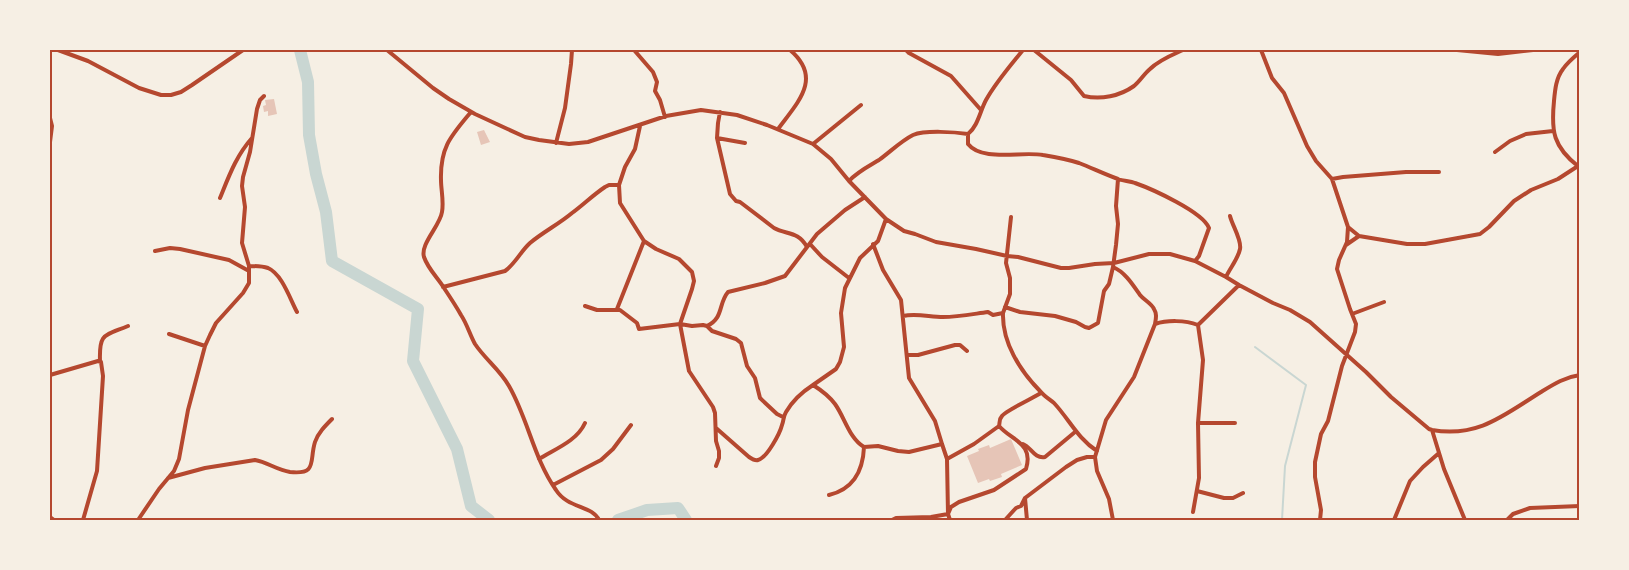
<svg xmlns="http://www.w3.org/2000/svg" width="1629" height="570" font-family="'Noto Sans',sans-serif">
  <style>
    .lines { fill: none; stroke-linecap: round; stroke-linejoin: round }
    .stream { stroke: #c9d6d2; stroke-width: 2 }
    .river { stroke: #c9d6d2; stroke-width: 12 }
    .building { fill: #e6c5b7 }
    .minor { stroke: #b5482f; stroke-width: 4 }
    .neatline { fill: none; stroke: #b5482f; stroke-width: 2 }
  </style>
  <rect width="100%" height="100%" fill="#f6efe4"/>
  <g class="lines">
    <path class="stream" d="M1255,347L1306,385L1285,466L1282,520"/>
    <path class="river" d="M300,50L308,82L309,135L316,174L326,212L332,261L418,309L413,361L457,449L471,506L489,520
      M618,520L647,510L678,508L686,520"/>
  </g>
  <path class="building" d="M274,99L277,114L268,116V111L264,112L263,106L266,105L265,100Z
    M484,130L490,142L481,145L477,132Z
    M1011,439L1022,465L1001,474L1002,477L990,481L989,479L978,483L967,456L979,451L978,449L989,445L990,448Z"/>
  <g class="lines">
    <path class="minor" d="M58,50L88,61L139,88L161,95H171L181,92L192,85L243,50
      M387,50L433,88L449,99L475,114L501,126L525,137L539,140L569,144L588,142L666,116L701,110L737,115L767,125L813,144L831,159L849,181L886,219L904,231L915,234L936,242L976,249L1007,256L1018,257L1061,268H1069L1095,264L1114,263L1149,254H1170L1195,261L1226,277L1239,285L1273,303L1290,310L1310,322L1366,372L1391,397L1429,429L1432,430C1478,438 1504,415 1541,392C1554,384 1565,377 1580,375
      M634,50L653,72L657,82L655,91L660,100L665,117
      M906,50L909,53L951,76L981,110
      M1034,50L1071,80L1084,96C1101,100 1120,96 1134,86C1140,81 1144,74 1150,69C1159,60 1172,55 1183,50
      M1261,50L1272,78L1284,93L1307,146L1316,161L1332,179L1348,227L1347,242L1339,260L1337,269L1350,309L1356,324L1355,332L1342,366L1328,421L1321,434L1315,462V477L1321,510L1320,520
      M1457,50L1498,54L1533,50
      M471,112C451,136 440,147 441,180C441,190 444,201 442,212C440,226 420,244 424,257C428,269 438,278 444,288C450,297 456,306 461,315C467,324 470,335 475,344C485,359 500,370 509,386C528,419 534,459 556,490C568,509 592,505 599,520
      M720,112L718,123L717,138L730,194L736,201L740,202L774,228C787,235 798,231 807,247
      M50,118L52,126L50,142
      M640,126L635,149L625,167L619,185L620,203L644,241L656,249L679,259L692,272L694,281L692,289L680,324L689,371L713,407L715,413L716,441L719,451V458L716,466
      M778,129C798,102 823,78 790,50
      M968,134V144C982,162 1022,151 1043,155C1055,157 1067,159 1079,163C1092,168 1104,174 1118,179C1123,181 1130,181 1135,183C1152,189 1203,212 1209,228L1199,256L1195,261
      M717,138L745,143
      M556,143L565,108L571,64L572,50
      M813,144L861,105
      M1495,152L1510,141L1526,134L1553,131
      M1579,167C1553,147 1551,131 1554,101C1555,90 1556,78 1563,69C1567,63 1574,57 1580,52
      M1332,179L1343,177L1406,172H1439
      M849,181C857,172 869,166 879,160C890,152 901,141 913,135C925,130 955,132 968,134C978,126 980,111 986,100C996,82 1010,66 1023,50
      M220,198C229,176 236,156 252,138
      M1348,227L1359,236L1407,244H1425L1480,234L1489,227L1514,201L1531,190L1558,179L1578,166
      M810,244L822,257L849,278
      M873,244L883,270L901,300L909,378L935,421L942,444L947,459L948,514L950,520
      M1346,245L1359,236
      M155,251L170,248L180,249L229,260L249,271
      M249,266C255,266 262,266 268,268C282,274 290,299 297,312
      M1113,267C1125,272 1133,285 1140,295C1144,300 1151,303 1154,309C1157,314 1156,318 1155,324C1167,320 1185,320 1198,325
      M1226,277C1230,268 1238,259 1240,249C1242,240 1232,225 1230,216
      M443,287L505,271C515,264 521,251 530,243C543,232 559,224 572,213C583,205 593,195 605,187L609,185H619
      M585,306L597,310H620L637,323L639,329L680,324L692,326L703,325L707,326L712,331L736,339L741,343L747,366L755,378L760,398L777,414L783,417
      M1005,307L1020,312L1055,316L1076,322L1085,327L1089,328L1098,323L1104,291L1109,284L1113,267L1116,245L1118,224L1116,206L1118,179
      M617,309L644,241
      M1003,313C1002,342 1020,371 1040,391C1044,396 1049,399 1054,403C1069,419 1078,439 1097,451
      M1352,314L1384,302
      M903,316C916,313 930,317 943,317C958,317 973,314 988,312L993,315L1003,313L1010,294V278L1006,263L1011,217
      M707,326C724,318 718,304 728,292L765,283L785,276L817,234L845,210L865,197
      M169,334L205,346
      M907,355H918L955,345H960L967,351
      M100,361C99,333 104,336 128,326
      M50,375L98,361L101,362L103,376L97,471L83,520
      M813,385L836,369L840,362L844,347L841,313L845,288L860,258L878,241L886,219
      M1198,423H1235
      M716,428L749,457C752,459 755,461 758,460C767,458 780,433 782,425C784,420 783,417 786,412C793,400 802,392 813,385C821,390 829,396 835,404C845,418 849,438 864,447L878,446L898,451L909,452L942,444
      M1432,430L1444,469L1465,520
      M1023,444C1031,447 1034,459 1045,457L1075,432
      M539,459C555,449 577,441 585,423
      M947,459L974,444L999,426C1000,422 999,419 1002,416C1005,411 1033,398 1041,393
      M168,478L205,468L255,460C267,462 277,470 290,472C318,475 309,461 315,442C318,433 325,426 332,419
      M553,485L601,460L613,449L631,425
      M1197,491L1224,498H1233L1243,493
      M829,495C854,489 863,471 864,447
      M1025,498L1027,520
      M1193,512L1199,478L1198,423L1203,360L1198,325L1239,285
      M50,517L54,520
      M138,520L159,489L174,471L179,459L188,410L205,346L210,335L216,323L243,293L249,283V266L242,243L245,207L242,186L243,177L250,152L257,109L260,100L264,96
      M892,520L896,518L931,517L948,514L951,507L959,502L994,490L1026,469C1034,443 1012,441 999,426
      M1005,520L1016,508L1021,506L1025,498L1066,467L1077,460L1087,457H1095
      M1113,520L1109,499L1097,471L1095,457L1106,420L1134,377L1155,324
      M1394,520L1410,481L1423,467L1439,453
      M1507,520L1513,514L1530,508L1580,506"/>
  </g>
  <rect width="1629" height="570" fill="none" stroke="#f6efe4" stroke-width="102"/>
  <rect x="51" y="51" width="1527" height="468" class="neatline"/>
</svg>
